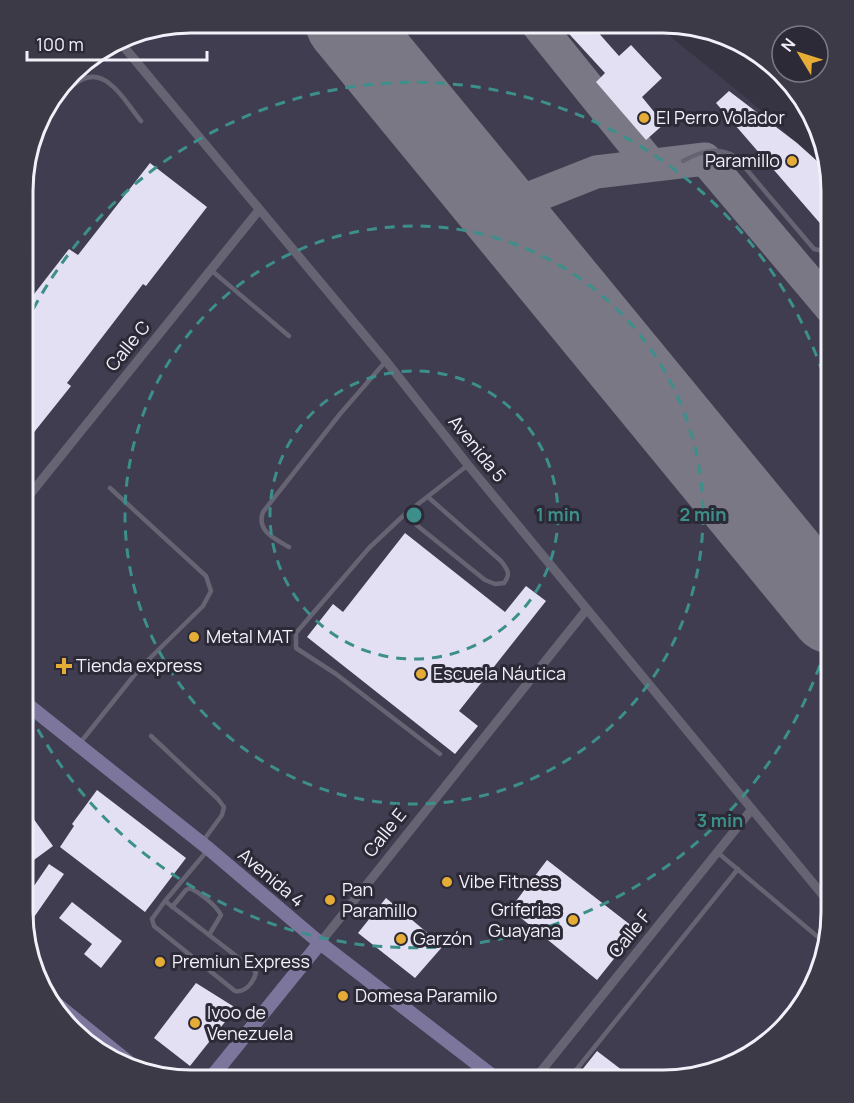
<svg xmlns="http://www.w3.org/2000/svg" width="854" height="1103" font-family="Manrope,sans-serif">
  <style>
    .built { fill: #403d50 }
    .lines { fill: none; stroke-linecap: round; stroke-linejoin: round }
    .taxiway { stroke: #7a7885; stroke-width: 33 }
    .runway { stroke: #7a7885; stroke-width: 81 }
    .building { fill: #e2e0f2 }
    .lane { stroke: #666473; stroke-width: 4.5 }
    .street { stroke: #666473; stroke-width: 9 }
    .secondary { stroke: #7c769c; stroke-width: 14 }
    .ring { fill: none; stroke: #3c8f8a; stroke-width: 3; stroke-dasharray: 10 8 }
    .poi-dot { fill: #e5ad36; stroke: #2c2a37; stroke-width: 2 }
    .labels { text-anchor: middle; stroke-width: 6; stroke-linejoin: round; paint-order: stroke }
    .poi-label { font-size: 18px; fill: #f2f1fa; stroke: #2c2a37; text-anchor: start }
    .street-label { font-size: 18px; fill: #f2f1fa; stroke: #2c2a37 }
    .rim { fill: none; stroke: #f2f1fa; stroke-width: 3 }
    .centre { fill: #3c8f8a; stroke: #2c2a37; stroke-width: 3 }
    .ring-label { font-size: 18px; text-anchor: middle; font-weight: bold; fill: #3c8f8a; stroke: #2c2a37; stroke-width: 6; stroke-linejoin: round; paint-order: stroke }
  </style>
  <rect width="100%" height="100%" fill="#363442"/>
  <path class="built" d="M191,23L655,24L750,101L826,169L831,190V924L803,1006L738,1063L664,1080L169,1079L97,1052L40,987L23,913L24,168L45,107L80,64L136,32Z"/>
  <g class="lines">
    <path class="taxiway" d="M537,24L650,164
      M500,210L596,172L705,159L831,308"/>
    <path class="runway" d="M346,23L831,613"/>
  </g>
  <path class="building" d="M560,24H603L596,30L619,56L631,45L662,78L642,97L664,124L646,140L596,82L605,73Z
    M729,91L797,143L826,169L831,190V236L716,103Z
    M150,163L207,207L146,286L143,284L67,383L71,386L23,446L24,307L69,249L78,255Z
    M405,533L505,612L526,586L546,601L459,711L478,726L455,754L307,637L333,604L343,612Z
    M97,790L186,858L145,912L60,847L74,826L72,824Z
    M23,804L53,846L23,868Z
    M547,860L637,930L597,980L510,909Z
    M49,864L64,874L32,920L23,914V902Z
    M386,898L443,946L415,978L358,933Z
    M72,902L122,941L101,968L84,954L92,944L59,918Z
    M196,983L236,1008L190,1066L154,1038Z
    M597,1051L635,1080H574Z"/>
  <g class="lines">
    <path class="lane" d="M37,130C53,109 80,58 110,84C122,93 131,109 141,121
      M683,161C701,151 718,146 736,157L814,249L823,251L831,247
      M24,257L27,260
      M211,270L289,336
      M404,515L485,580L495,584L504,583C511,574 508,570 501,561L428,497
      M289,547C275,539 256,531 263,512L340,414L386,361
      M151,736L218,799L224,807L222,815L203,841
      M80,743L140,668L203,606L211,591L206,576L110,488
      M440,754L336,674L296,648V633L369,548L404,515L468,465
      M717,852L825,943
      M165,901L152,919L154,926L235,991C245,993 253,983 256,973L253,969L165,901L207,851
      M172,907L186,890L190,888C200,893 216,905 221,915L209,935
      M540,1072L549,1080
      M568,1080L738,869"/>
    <path class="street" d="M119,41L386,361L468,465L831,905
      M23,503L259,210
      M320,943L587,609
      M534,1080L752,809"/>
    <path class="secondary" d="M23,701L209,849L320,943L498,1080
      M49,998L132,1065
      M210,1079L320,943"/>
  </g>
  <g class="ring">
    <circle cx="414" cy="515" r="144"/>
    <circle cx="414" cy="515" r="289"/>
    <path d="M831 631A433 433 0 0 1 23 701M25 325A433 433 0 0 1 831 399"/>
  </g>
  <g class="poi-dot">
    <circle cx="644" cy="118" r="6"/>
    <circle cx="792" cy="161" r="6"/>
    <circle cx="194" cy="637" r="6"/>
    <path d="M61 657h6v6h6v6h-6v6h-6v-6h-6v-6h6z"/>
    <circle cx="421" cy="674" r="6"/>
    <circle cx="447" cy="882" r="6"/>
    <circle cx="330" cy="900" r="6"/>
    <circle cx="573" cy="920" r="6"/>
    <circle cx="401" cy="939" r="6"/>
    <circle cx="160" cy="962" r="6"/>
    <circle cx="343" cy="996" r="6"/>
    <circle cx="195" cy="1023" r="6"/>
  </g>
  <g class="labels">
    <g class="poi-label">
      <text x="656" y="124">El Perro Volador</text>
      <text x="780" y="167" text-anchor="end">Paramillo</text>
      <text x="206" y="643">Metal MAT</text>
      <text x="76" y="672">Tienda express</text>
      <text x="433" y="680">Escuela Náutica</text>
      <text x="459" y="888">Vibe Fitness</text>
      <text x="342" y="896">Pan<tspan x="342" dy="21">Paramillo</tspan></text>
      <text x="561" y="916" text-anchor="end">Griferias<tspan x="561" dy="21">Guayana</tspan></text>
      <text x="413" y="945">Garzón</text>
      <text x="172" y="968">Premiun Express</text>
      <text x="355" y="1002">Domesa Paramilo</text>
      <text x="207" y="1019">Ivoo de<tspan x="207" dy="21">Venezuela</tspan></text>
    </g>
    <g class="street-label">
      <text transform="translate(128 346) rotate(-51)" y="6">Calle C</text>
      <text transform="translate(477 449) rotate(51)" y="6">Avenida 5</text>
      <text transform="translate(385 833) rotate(-51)" y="6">Calle E</text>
      <text transform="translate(271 878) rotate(40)" y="6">Avenida 4</text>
      <text transform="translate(630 934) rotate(-51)" y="6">Calle F</text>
    </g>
  </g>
  <path d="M0 0H854V1103H0ZM191 33H663A158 158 0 0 1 821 191V912A158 158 0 0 1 663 1070H191A158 158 0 0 1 33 912V191A158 158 0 0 1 191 33Z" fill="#3c3a47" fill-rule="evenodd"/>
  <path class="rim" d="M191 33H663A158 158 0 0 1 821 191V912A158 158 0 0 1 663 1070H191A158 158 0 0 1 33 912V191A158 158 0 0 1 191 33Z"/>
  <circle cx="414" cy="515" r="9" class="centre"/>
  <g class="ring-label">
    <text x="558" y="521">1 min</text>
    <text x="703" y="521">2 min</text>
    <text x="720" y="827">3 min</text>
  </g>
  <g transform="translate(800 54) rotate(308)"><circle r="28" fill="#2c2a37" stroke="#7b7a85" stroke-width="1.5"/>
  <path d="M0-4.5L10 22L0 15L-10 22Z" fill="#e5ad36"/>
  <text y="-9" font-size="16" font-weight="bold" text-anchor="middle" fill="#f2f1fa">N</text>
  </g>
  <path d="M27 51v9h180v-9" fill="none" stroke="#f2f1fa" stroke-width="3"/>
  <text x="36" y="51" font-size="18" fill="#f2f1fa" stroke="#2c2a37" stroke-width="4.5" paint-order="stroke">100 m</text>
</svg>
